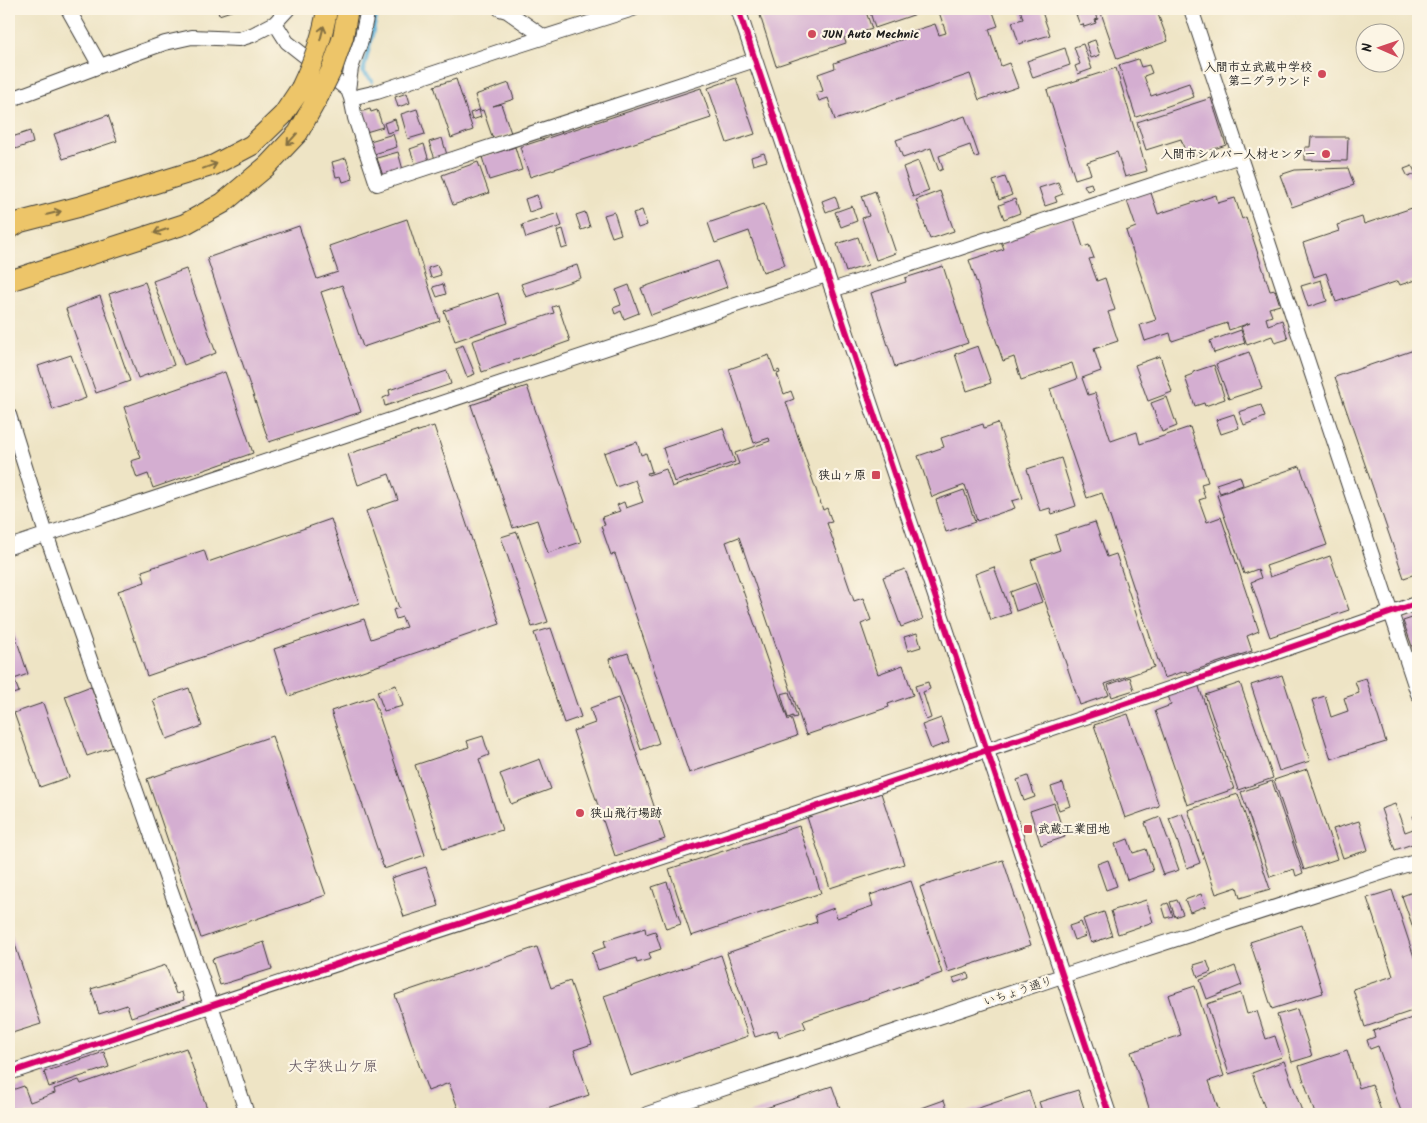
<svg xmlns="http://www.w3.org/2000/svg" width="1427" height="1123" font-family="Kalam,'Klee One',sans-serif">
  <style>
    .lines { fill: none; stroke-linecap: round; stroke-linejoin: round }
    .stream { stroke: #5fb1da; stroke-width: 4.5 }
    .building { fill: #d4aed1 }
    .minor-casing { stroke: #3c3a35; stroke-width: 16 }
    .highway-casing { stroke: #3c3a35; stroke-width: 22 }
    .minor { stroke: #fff; stroke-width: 14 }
    .highway { stroke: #edc569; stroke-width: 20 }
    .highway-bridge-casing { stroke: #3c3a35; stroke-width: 22; stroke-linecap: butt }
    .highway-bridge { stroke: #edc569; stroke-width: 20 }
    .cycleway-casing { stroke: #fcf5e5; stroke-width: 9 }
    .cycleway { stroke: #d6006c; stroke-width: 6 }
    .oneway { stroke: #847042 }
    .poi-dot { fill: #d1495b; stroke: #fcf5e5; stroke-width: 2 }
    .labels { text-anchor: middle; stroke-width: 4.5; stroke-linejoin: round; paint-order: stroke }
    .poi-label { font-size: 12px; font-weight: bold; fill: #1c1c1c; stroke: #fcf5e5; text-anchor: start }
    .street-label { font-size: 12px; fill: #1c1c1c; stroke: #fcf5e5 }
    .quarter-label { font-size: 15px; fill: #5c4f5b; stroke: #fcf5e5 }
  </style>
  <rect width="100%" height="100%" fill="#fcf5e5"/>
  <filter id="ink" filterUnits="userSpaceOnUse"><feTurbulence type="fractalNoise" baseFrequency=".02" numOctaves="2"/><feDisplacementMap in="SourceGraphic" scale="10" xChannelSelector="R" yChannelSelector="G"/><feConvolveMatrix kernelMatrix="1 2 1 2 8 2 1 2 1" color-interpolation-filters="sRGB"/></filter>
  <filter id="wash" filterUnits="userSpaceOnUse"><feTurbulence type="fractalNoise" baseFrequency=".0096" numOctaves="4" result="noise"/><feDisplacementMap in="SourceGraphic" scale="20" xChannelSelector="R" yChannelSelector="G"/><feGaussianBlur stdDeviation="1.12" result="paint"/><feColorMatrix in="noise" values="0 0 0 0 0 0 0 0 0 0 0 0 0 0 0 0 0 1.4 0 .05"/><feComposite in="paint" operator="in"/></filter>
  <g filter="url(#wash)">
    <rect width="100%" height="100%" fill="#eee4c5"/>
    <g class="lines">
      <path class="stream" d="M372,81L363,72L378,9"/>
    </g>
    <g id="blocks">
      <path class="building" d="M217,9H233L234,10L219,15Z
        M758,9H865L872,29L844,38L846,43L776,66Z
        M869,9H931L875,28Z
        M938,9H992L998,26L989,29L1001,66L1009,63L1018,87L979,100L970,74L835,120L828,98L819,101L816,93L823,91L818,74L835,68L834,63L906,38L904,34L935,24L939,35L946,33Z
        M1020,9H1041L1050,35L1019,44L1012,22L1023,19Z
        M1074,9H1094L1098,19L1095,20L1096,23L1084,27L1083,24L1080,25Z
        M1103,9H1156L1168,41L1117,59L1100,10Z
        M1095,40L1100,55L1091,58L1086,43Z
        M1083,44L1092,69L1078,74L1075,66L1080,64L1074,47Z
        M1065,48L1070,65L1033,78L1027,61Z
        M1138,59L1141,67L1149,65L1152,73L1144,76L1151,96L1189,83L1194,97L1136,117L1119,65Z
        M1116,68L1147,171L1125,177L1117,152L1087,162L1091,174L1075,179L1047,90Z
        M736,78L755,134L727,143L708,88Z
        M456,79L473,130L451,138L434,86Z
        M509,83L514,99L493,106L501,104L511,133L493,139L483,110L480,111L475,95Z
        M701,88L711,118L530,177L520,147Z
        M407,93L410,103L398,107L395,97Z
        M1211,98L1226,145L1187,158L1181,139L1146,150L1137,122Z
        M370,109L371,112L377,110L383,127L366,132L360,112Z
        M417,109L425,134L408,139L401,114Z
        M479,110L481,117L472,120L470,113Z
        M108,115L117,141L63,159L54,134Z
        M965,116L979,156L974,157L970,145L939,156L943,169L939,171L931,148L903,158L896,140Z
        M395,119L398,130L387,133L384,123Z
        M30,131L33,143L9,151V138Z
        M393,134L397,147L374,154L370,141Z
        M1311,137H1348L1347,161L1305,160V147H1310Z
        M442,138L447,155L435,159L429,142Z
        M424,144L429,161L416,166L410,149Z
        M515,147L522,170L489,180L482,157Z
        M398,152L403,170L383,176L377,158Z
        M764,153L767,161L753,165L751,157Z
        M346,158L353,179L343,182L341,176L336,177L332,162Z
        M918,161L929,191L913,197L903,167Z
        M478,162L489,193L453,205L442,175Z
        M1412,166L1416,174L1408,177L1404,169Z
        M1348,168L1354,185L1292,207L1280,175L1295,170Z
        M1005,177L1012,195L999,200L993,181Z
        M1058,182L1063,194L1055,197L1057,202L1045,206L1039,188Z
        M1091,183L1093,189L1087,191L1084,185Z
        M1150,190L1158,214L1216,195L1218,203L1235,198L1242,219L1246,217L1270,291L1275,290L1280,305L1269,308L1272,316L1266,318L1268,325L1282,320L1288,339L1275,343L1272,336L1247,345L1241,327L1250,323L1229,330L1227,323L1172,341L1170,333L1145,341L1140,325L1156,320L1126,231L1136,227L1126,198Z
        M875,191L896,253L876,260L862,218L869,216L862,196Z
        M940,191L954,231L930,239L916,200Z
        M537,195L541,208L529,212L525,199Z
        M835,196L839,207L826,212L822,201Z
        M1015,199L1020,213L1004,219L999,205Z
        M764,204L785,265L763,272L749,231L715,243L708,223Z
        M852,206L857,221L841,227L835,212Z
        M1418,206V273L1416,274L1418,279L1400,285L1398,281L1336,302L1326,273L1314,277L1303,243L1339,231L1337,225L1362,217L1364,224Z
        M642,210L647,225L638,228L633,213Z
        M585,212L590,227L581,230L576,215Z
        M614,212L621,234L612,237L604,215Z
        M558,213L562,226L526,238L522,225Z
        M1073,216L1083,247L1089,245L1094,258L1089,259L1097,281L1105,278L1115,310L1108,312L1118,341L1094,349L1101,371L1082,378L1088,395L1095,393L1111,441L1137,432L1140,444L1190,427L1208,482L1201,484L1205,498L1199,500L1207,522L1221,517L1259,631L1247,636L1252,651L1187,673L1186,671L1164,678L1102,493L1087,498L1050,389L1077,379L1072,363L1021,380L1014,357L1003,361L969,260L1004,249L1001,241Z
        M407,219L440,321L363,347L342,285L321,292L361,412L269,442L207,258L299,226L317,279L338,272L329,246Z
        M563,229L568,247L562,249L557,231Z
        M858,237L868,265L846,272L837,244Z
        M717,261L727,287L651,315L641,288Z
        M437,265L441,275L431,278L428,268Z
        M577,265L581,278L526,297L521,284Z
        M943,266L968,343L895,367L871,293L906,282L905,278Z
        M186,269L216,353L184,365L153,281Z
        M1321,280L1327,301L1308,307L1301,286Z
        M145,282L174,365L138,378L109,294Z
        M443,284L446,294L437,297L433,287Z
        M629,285L639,313L624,319L621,311L615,314L613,308L621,305L616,290Z
        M498,293L508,323L455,341L444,311Z
        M100,296L130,381L96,393L66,309Z
        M558,305L570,341L482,372L472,341L554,313L552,307Z
        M1241,330L1245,343L1214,353L1210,341Z
        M463,345L475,374L467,377L456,348Z
        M978,346L991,383L967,391L955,354Z
        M1417,349L1418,352V573L1404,578L1335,377Z
        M1249,352L1262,388L1229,399L1216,364Z
        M71,355L86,398L53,410L38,366Z
        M769,355L775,372L779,370L780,373L777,374L784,394L791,391L794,399L786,402L823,510L827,508L832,522L827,523L854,601L863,598L871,620L861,624L878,674L903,665L913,695L888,704L889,707L806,735L739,537L726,542L788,720L791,718L797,736L689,773L615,554L611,555L601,526L605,525L602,517L620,511L617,505L624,502L626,508L643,502L635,480L616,487L604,453L637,442L641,455L646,453L652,472L647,473L648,475L666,469L672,487L739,464L735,453L770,441L769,438L754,443L729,369Z
        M1160,356L1172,392L1148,401L1135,365Z
        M1214,365L1225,399L1205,406L1204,403L1195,406L1185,377L1193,374V372Z
        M447,371L451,384L385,406L383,398L390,395L389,390Z
        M225,372L253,453L153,488L148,474L137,478L131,461L141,458L124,407Z
        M527,386L581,542L548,553L537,520L513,528L471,405Z
        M1167,397L1177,426L1162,432L1151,403Z
        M1261,405L1265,417L1244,425L1239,412Z
        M1234,414L1239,428L1221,434L1216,420Z
        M998,423L1023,498L1012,501L1015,508L977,521L965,485L932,497L918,456L944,447L941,438L983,424L984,428Z
        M434,426L500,624L289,696L274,649L364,619L371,639L406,627L402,617L396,619L393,610L399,608L366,511L398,500L389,474L358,485L348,454Z
        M723,428L735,462L674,482L663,448Z
        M1061,458L1076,506L1052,514L1050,508L1040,511L1027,469Z
        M1300,466L1327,545L1266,566L1270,577L1330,556L1349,610L1270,637L1251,582L1261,578L1258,569L1244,574L1217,495Z
        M1240,476L1243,485L1220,493L1216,484Z
        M964,490L975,522L946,532L936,500Z
        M331,519L359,603L147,676L118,591L145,582L142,571L204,550L208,562Z
        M1095,522L1107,557L1116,554L1154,667L1105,684L1109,695L1080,705L1031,560L1060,550L1055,535Z
        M517,532L548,622L532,627L501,537Z
        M994,567L1011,613L991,620L975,574Z
        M905,569L923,619L901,627L883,577Z
        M1035,583L1042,602L1016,611L1010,592Z
        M1418,616V663L1403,621Z
        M12,626L28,674L14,679L19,692L9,695V627Z
        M551,628L581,717L564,723L534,633Z
        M917,633L921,647L908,651L904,637Z
        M628,653L659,743L641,750L609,659Z
        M1282,675L1310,761L1279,771L1251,685Z
        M1130,677L1134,690L1112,697L1108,685Z
        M1366,678L1386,742L1331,759L1312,700L1325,696L1331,717L1348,711L1344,698L1359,693L1355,681Z
        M928,682L930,689L923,692L931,718L926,720L915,686Z
        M1240,683L1273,778L1238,790L1205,695Z
        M1198,684L1234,789L1187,805L1155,711L1171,705L1168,695Z
        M396,685L403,706L384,711L377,691Z
        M91,686L113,747L87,756L65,696Z
        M189,688L202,726L167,739L153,700Z
        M789,692L797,717L793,718V716L788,718L781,694Z
        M373,697L425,855L384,869L331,711Z
        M618,698L665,839L615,856L573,731L595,723L590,708Z
        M43,703L69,777L40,787L14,713Z
        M1128,714L1159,806L1125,818L1094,725Z
        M941,718L949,742L931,749L922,725Z
        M272,736L326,895L201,938L147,779Z
        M483,736L489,755L479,759L502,830L443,849L415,765L469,747L467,741Z
        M540,759L551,789L511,804L500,774Z
        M1307,769L1337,859L1304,870L1274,780Z
        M1028,776L1035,797L1024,801L1017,780Z
        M1272,781L1303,873L1296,876L1294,869L1270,877L1241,792Z
        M1063,783L1070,806L1059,810L1051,787Z
        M881,793L904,864L830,888L807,817Z
        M1238,794L1270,889L1240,898L1237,887L1216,894L1188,810Z
        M1054,803L1065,837L1041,845L1030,811Z
        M1395,804L1405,832L1416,828L1418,835V842L1395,850L1381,809Z
        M1182,813L1200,863L1187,868L1169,818Z
        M1418,814V830L1413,816Z
        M1160,817L1179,870L1163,875L1145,823Z
        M1359,821L1368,850L1343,858L1333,829Z
        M799,826L821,893L691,936L669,869Z
        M1128,839L1133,853L1146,849L1153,871L1127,880L1115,844Z
        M1003,860L1031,945L948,972L920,887Z
        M1108,860L1117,886L1106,890L1097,864Z
        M426,867L439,906L404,917L391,878Z
        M911,881L942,973L803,1021L806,1028L779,1037L777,1030L755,1037L727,953L817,922L815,915L834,908L837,918L873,906L870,895Z
        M667,882L681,924L666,929L652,887Z
        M1392,890L1418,969V1009L1365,1027L1353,989L1393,976L1367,898Z
        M1418,890V942L1402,896Z
        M1201,894L1206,906L1190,912L1185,900Z
        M1146,900L1153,922L1118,934L1111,911Z
        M1177,900L1183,914L1175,917L1170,902Z
        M1168,903L1173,916L1166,918L1162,905Z
        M1104,912L1112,936L1091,943L1083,919Z
        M1081,922L1086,936L1074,940L1069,926Z
        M1302,925L1323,993L1272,1009L1250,942Z
        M9,926L41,1024L9,1034Z
        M645,928L646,934L655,931L661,949L649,953L651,959L637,963L636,958L598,970L592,952L606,947L604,941Z
        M264,942L272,969L220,985L212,959Z
        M537,947L551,988L570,981L592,1044L574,1050L589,1095L532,1114H460L449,1083L428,1091L395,995Z
        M721,955L748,1036L631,1076L604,996Z
        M1207,961L1211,972L1198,977L1194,965Z
        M166,965L176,994L182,992L184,1000L131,1017L127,1005L99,1014L91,989Z
        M1235,966L1242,985L1207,999L1200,980Z
        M968,973L969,978L955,983L953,978Z
        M1195,986L1224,1076L1209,1081L1220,1114H1151L1131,1052L1181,1035L1168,995Z
        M1241,993L1247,1014L1257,1011L1266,1039L1275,1036L1282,1057L1229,1074L1207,1004Z
        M1297,1009L1312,1056L1292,1062L1277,1015Z
        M1418,1016V1110L1406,1114H1402L1378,1046L1370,1049L1367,1040L1375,1037L1373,1031Z
        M186,1048L209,1114H9V1091L24,1086L30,1102L55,1093L54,1089L79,1080L81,1084Z
        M1347,1050L1359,1088L1372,1084L1382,1114H1315L1299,1066Z
        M104,1052L109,1067L49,1087L44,1072Z
        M1284,1061L1303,1114H1267L1252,1073Z
        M832,1086L842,1114H748Z
        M1078,1090L1086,1114H1043L1039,1102Z
        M1029,1091L1037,1114H961Z
        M944,1100L949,1114H905Z"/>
    </g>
  </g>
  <g filter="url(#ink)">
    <use href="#blocks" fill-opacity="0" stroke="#3c3a35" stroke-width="1"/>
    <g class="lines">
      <defs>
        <path id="minor" d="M68,9L100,66
          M500,9L507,11L544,37
          M738,9L1109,1114
          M1191,9L1418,694
          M275,23L287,42L348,90L351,98L377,92L504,50L633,9
          M348,90L351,68L361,41L368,9
          M351,98L355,118L377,184L755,60
          M9,100L100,66L165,43L192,37L239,39L252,35L275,23L288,9
          M832,290L1240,156
          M9,415L46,534L211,1005L247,1114
          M9,547L826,275
          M9,1073C478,915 951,767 1418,603
          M647,1114L1062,976L1418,861"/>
        <path id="highway" d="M9,229L20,222L78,207L214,165L252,145L283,115L301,88
          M9,281L185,224L223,203L267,166L298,133L318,97"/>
      </defs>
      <use href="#minor" class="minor-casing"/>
      <use href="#highway" class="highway-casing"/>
      <use href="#minor" class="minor"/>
      <use href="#highway" class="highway"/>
      <defs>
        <path id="highway-bridge" d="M301,88C313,63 323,37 327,9
          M318,97L332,69L343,37L348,9"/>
      </defs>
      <use href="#highway-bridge" class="highway-bridge-casing"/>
      <use href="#highway-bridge" class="highway-bridge"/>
      <defs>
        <path id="cycleway" d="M738,9L1109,1114
          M9,1073C478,915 951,767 1418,603"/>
      </defs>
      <use href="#cycleway" class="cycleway-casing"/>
      <use href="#cycleway" class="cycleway"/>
    </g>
    <defs><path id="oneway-shaft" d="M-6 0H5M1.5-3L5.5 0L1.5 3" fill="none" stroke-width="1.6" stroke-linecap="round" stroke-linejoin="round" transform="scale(1.25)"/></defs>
    <g class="oneway">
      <use href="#oneway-shaft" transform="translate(322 33) rotate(-76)"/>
      <use href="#oneway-shaft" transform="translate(292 139) rotate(132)"/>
      <use href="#oneway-shaft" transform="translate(210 166) rotate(-20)"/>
      <use href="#oneway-shaft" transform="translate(54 213) rotate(-14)"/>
      <use href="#oneway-shaft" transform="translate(161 231) rotate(162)"/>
    </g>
  </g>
  <g class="poi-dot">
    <circle cx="812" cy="34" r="5"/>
    <circle cx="1322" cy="74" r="5"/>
    <circle cx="1326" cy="154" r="5"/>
    <rect x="871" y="470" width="10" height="10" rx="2.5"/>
    <circle cx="580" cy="813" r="5"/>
    <rect x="1023" y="824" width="10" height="10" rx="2.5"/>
  </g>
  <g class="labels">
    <g class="poi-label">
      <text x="822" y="38">JUN Auto Mechnic</text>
      <text x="1312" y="71" text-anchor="end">入間市立武蔵中学校<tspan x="1312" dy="14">第二グラウンド</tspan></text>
      <text x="1316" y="158" text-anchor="end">入間市シルバー人材センター</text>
      <text x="866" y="479" text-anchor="end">狭山ヶ原</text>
      <text x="590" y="817">狭山飛行場跡</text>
      <text x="1038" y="833">武蔵工業団地</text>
    </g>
    <g class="street-label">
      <text transform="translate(1018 991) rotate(-18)" y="4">いちょう通り</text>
    </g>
    <g class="quarter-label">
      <text x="333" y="1071">大字狭山ケ原</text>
    </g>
  </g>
  <rect width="1427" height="1123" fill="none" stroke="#fcf5e5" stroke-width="30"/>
  <g transform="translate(1380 48) rotate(272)"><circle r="24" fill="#fcf5e5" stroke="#a29e95"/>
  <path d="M0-4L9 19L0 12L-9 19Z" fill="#d1495b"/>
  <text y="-8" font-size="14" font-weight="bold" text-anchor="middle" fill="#1c1c1c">N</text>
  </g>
</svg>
